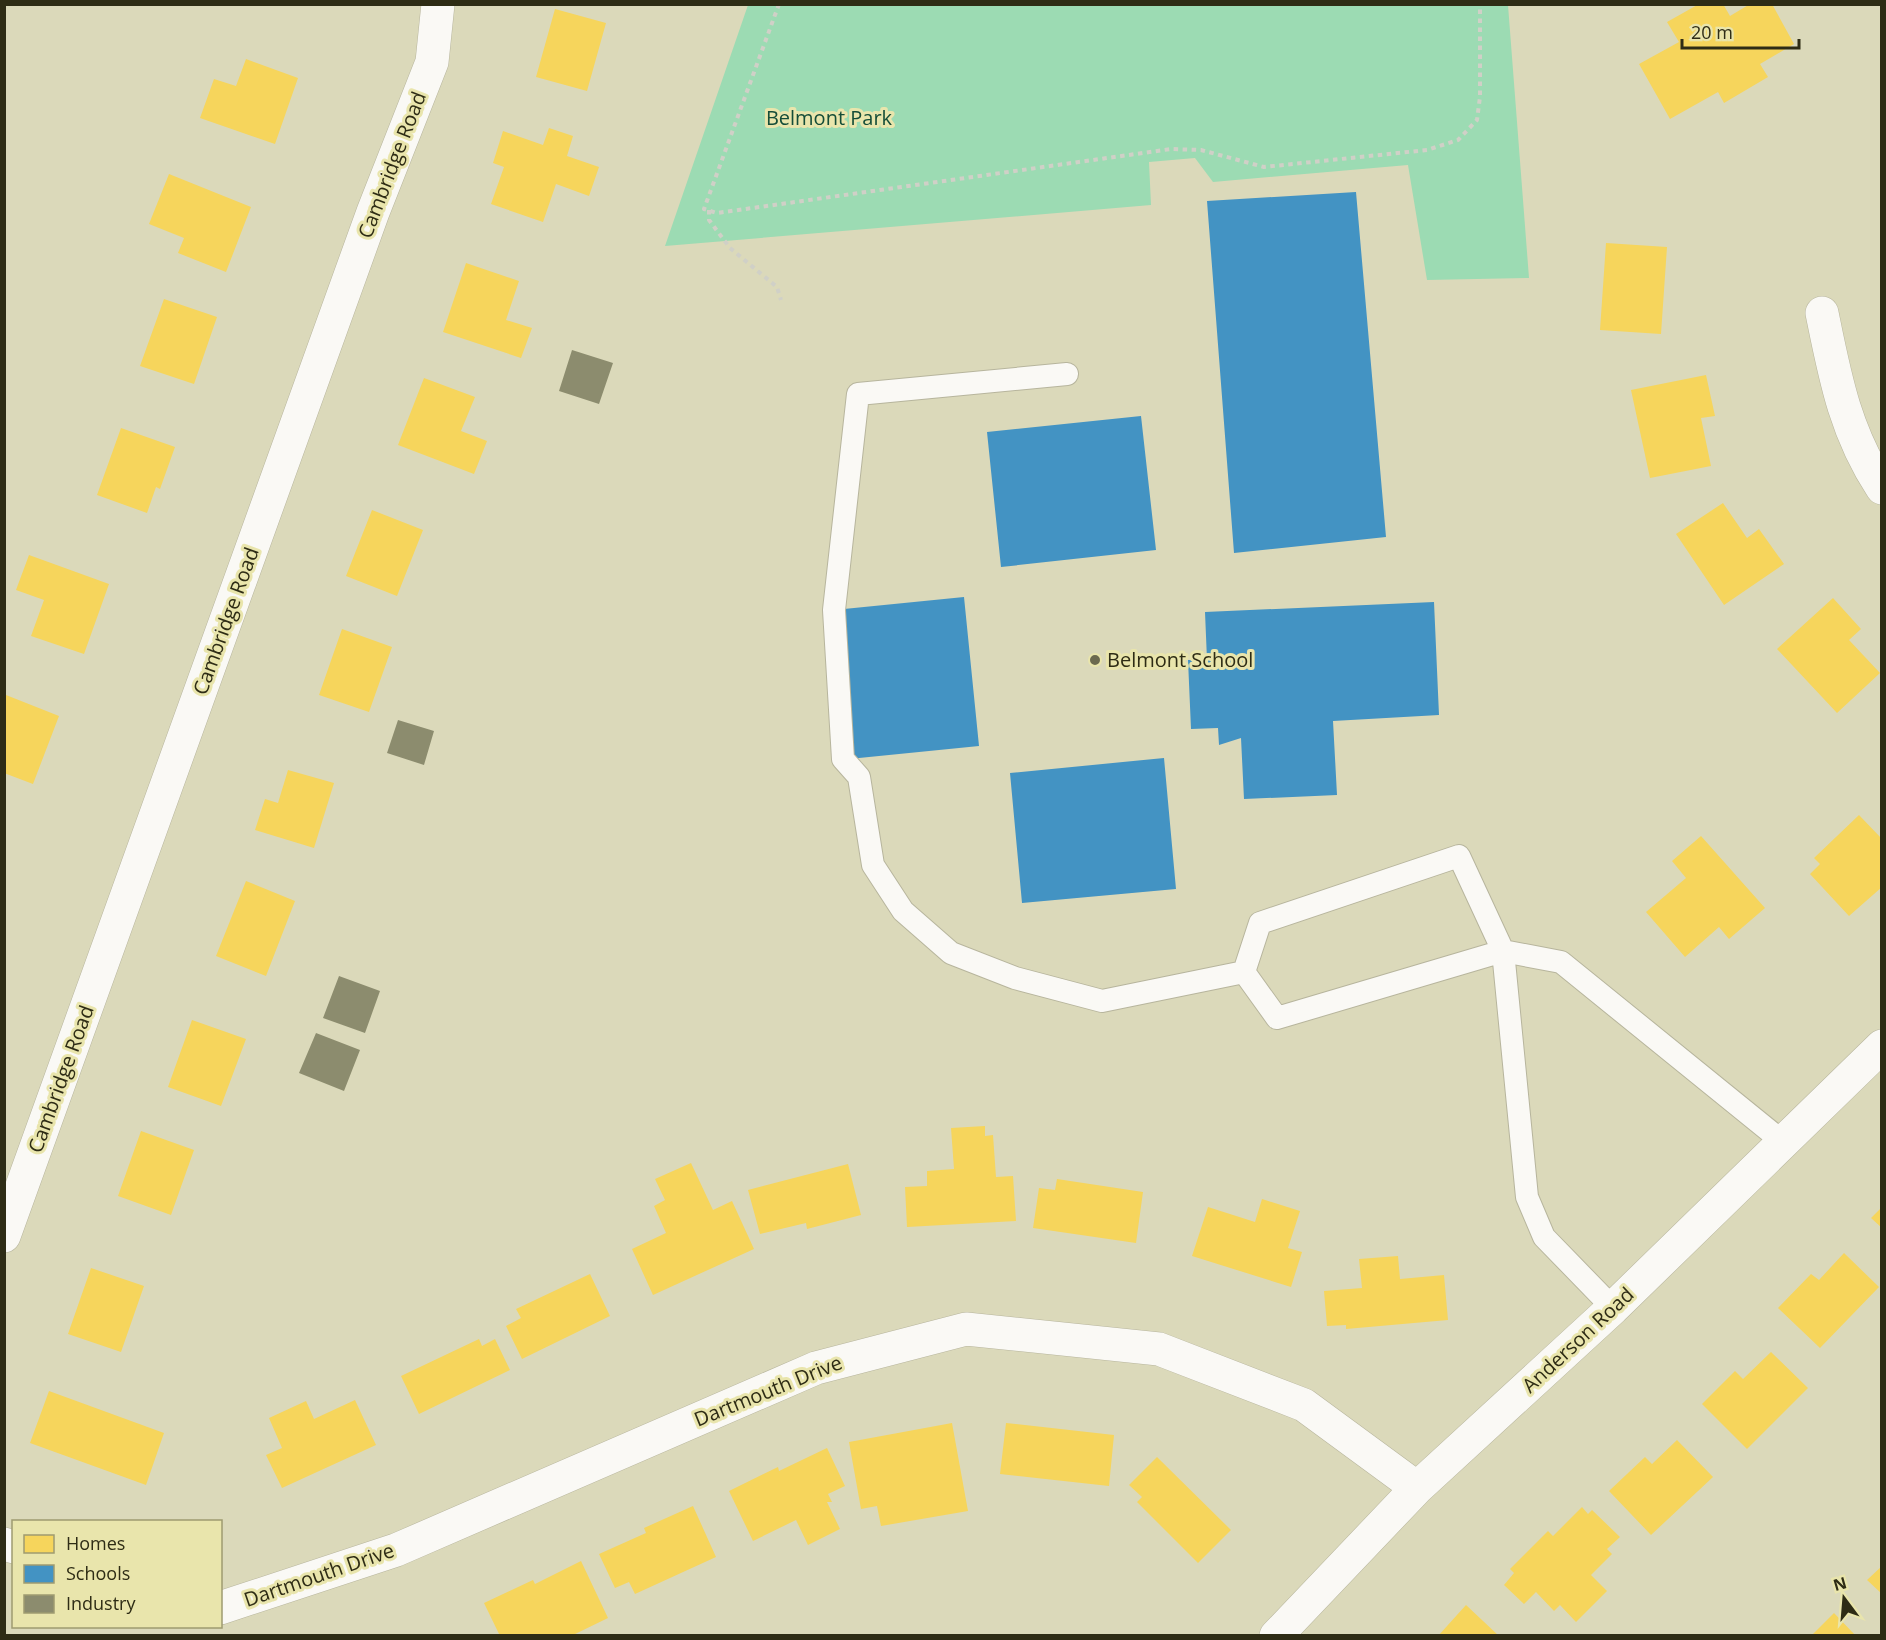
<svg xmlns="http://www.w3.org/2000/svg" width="1886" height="1640" font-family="'Open Sans',sans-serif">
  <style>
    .green { fill: #9cdbb3 }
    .homes { fill: #f6d55c }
    .schools { fill: #4393c3 }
    .industry { fill: #8c8c6e }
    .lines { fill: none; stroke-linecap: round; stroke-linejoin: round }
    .service-casing { stroke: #b7b59d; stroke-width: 24 }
    .minor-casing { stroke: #b7b59d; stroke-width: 34 }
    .path { stroke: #d0d0c7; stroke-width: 4; stroke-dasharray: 4.5 4.5; stroke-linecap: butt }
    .service { stroke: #faf9f5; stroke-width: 22 }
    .minor { stroke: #faf9f5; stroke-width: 33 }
    .poi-dot { fill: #6b694f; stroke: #e9e5ac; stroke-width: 2 }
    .labels { text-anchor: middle; stroke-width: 6; stroke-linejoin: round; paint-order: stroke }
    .park-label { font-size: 20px; fill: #144d38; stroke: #e9e5ac }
    .street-label { font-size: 20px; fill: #2e2c15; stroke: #e9e5ac }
    .poi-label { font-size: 20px; fill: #2e2c15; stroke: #e9e5ac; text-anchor: start }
  </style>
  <rect width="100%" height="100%" fill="#dbd9ba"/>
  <path class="green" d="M748,5H1508L1529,278L1427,280L1408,165L1213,182L1195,158L1149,162L1151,205L665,246Z"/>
  <path class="homes" d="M1699,4H1723L1730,16L1750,4H1772L1794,44L1760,64L1768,77L1724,103L1718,92L1670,119L1639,64L1679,42L1667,22Z
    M555,9L606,23L587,91L536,77Z
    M246,59L298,78L275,144L200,118L214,79L236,86Z
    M549,128L573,136L567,156L599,167L589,196L556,184L543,222L491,204L504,167L493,163L503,131L543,145Z
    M169,174L251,207L226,272L178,253L184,238L149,224Z
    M1606,243L1667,247L1661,334L1600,330Z
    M466,263L519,281L506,320L532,328L521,358L443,332Z
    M164,299L217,317L194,384L140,366Z
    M1706,375L1715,416L1701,418L1711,466L1650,478L1631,390Z
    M424,378L475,397L461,431L487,441L474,474L398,445Z
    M121,428L175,447L160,489L156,487L147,513L97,495Z
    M1723,503L1747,538L1759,529L1784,564L1724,605L1676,534Z
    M372,510L423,530L397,596L346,576Z
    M29,555L109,584L84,654L31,636L44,600L16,590Z
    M1833,598L1861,629L1849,640L1880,673L1837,713L1777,649Z
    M342,629L392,647L369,712L319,695Z
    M6,695L59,716L33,784L4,773Z
    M288,770L334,783L314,848L255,830L265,799L278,803Z
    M1859,815L1882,839V887L1849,916L1810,874L1820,864L1814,858Z
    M1701,836L1765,908L1729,939L1719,927L1685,957L1646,912L1686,878L1672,861Z
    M246,881L295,901L266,976L216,956Z
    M192,1020L246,1039L221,1106L168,1087Z
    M985,1126V1136L993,1135L996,1177L1013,1176L1016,1221L907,1227L905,1187L927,1186V1171L954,1169L951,1128Z
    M141,1131L194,1150L171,1215L118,1196Z
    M691,1163L713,1210L732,1201L754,1249L653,1295L632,1249L666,1233L654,1206L665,1200L655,1179Z
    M848,1164L861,1215L807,1229L806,1223L760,1234L748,1190Z
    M1057,1179L1143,1192L1136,1243L1033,1228L1039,1188L1055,1190Z
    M1262,1199L1300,1211L1288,1248L1302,1252L1291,1287L1192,1256L1208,1207L1255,1222Z
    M1882,1207V1228L1871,1218Z
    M1844,1253L1879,1287L1820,1348L1778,1308L1811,1274L1819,1280Z
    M1398,1256L1400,1279L1444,1275L1448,1320L1346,1329V1325L1327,1326L1324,1291L1362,1288L1359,1259Z
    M91,1268L144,1286L121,1352L68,1334Z
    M590,1274L610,1316L522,1359L506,1326L521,1318L516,1309Z
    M479,1339L482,1346L495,1339L510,1370L419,1414L401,1376Z
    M1771,1352L1808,1388L1747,1449L1702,1404L1735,1371L1743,1379Z
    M49,1391L164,1433L146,1485L30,1443Z
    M355,1400L376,1445L282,1488L266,1455L282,1448L269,1418L306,1401L314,1419Z
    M952,1423L968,1511L881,1526L877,1506L861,1509L849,1442Z
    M1006,1423L1114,1435L1109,1486L1000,1474Z
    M1677,1440L1713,1477L1651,1535L1609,1491L1645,1457L1652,1464Z
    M827,1448L845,1486L828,1494L832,1502H827L840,1529L808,1545L796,1520L753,1541L729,1491L778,1467L779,1471Z
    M1157,1457L1231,1530L1198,1563L1137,1502L1142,1497L1129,1485Z
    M693,1506L716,1557L635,1594L629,1582L615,1588L599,1554L646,1533L644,1528Z
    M1582,1507L1588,1514L1592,1510L1620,1537L1607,1549L1612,1554L1591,1575L1607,1591L1576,1622L1560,1605L1554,1611L1536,1592L1524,1604L1504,1585L1514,1573L1510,1569L1548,1531L1553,1536Z
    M581,1561L608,1618L571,1636H500L484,1603L533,1580L535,1584Z
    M1882,1566V1594L1867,1580Z
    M1466,1605L1499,1636H1438Z
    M1834,1613L1856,1636H1811Z"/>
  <path class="schools" d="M1356,192L1386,537L1234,553L1207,201Z
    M1141,416L1156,550L1001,567L987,432Z
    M964,597L979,746L849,759L834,610Z
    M1434,602L1439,715L1333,721L1337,795L1244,799L1241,738L1219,745L1218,728L1191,729L1188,660H1207L1205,612Z
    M1164,758L1176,889L1022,903L1010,773Z"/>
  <path class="industry" d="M572,350L613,363L599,404L559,391Z
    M398,720L434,731L424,765L387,753Z
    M339,976L380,991L365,1033L323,1018Z
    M316,1033L360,1050L344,1091L299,1073Z"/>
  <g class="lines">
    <defs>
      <path id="service" d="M1067,374L858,394L834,610L843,759L859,777L873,865L903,911L951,953L1015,978L1102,1001L1244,972
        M1244,972L1260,923L1459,856L1503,951L1527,1197L1544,1237L1613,1308
        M1244,972L1277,1018L1503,951L1561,962L1783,1142"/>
      <path id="minor" d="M1822,313C1835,377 1845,432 1882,488
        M4,1236L373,212L432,62L438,4
        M4,1544L14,1547
        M220,1608L396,1550L816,1368L966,1329L1159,1349L1304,1405L1417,1488
        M1276,1636L1417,1488L1613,1308L1882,1046"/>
    </defs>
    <use href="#service" class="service-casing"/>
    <use href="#minor" class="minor-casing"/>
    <path class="path" d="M779,4L704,209L717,213L1171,149L1201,150L1264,167L1427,150L1458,140L1477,120L1480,97V4
      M709,210V220L730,248L777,287L781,300"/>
    <use href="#service" class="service"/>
    <use href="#minor" class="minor"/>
  </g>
  <circle class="poi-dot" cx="1095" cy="660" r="6"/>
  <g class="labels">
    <g class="park-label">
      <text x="829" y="125">Belmont Park</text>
    </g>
    <g class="street-label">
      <text transform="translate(392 165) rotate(-69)" y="7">Cambridge Road</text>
      <text transform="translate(226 621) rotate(-70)" y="7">Cambridge Road</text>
      <text transform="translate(61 1079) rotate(-70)" y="7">Cambridge Road</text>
      <text transform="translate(1578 1340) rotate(-43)" y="7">Anderson Road</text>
      <text transform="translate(768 1391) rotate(-22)" y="7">Dartmouth Drive</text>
      <text transform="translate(319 1575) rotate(-19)" y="7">Dartmouth Drive</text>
    </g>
    <g class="poi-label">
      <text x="1107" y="667">Belmont School</text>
    </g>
  </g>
  <rect width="1886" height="1640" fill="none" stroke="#2e2c15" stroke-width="12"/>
  <rect x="12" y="1520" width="210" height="108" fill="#e9e5ac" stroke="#9e9b70" stroke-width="1.5"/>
  <rect x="24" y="1535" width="30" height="18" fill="#f6d55c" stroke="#9e9b70" stroke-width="1.5"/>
  <text x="66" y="1550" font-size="18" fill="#2e2c15">Homes</text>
  <rect x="24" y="1565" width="30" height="18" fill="#4393c3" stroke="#9e9b70" stroke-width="1.5"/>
  <text x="66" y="1580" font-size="18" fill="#2e2c15">Schools</text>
  <rect x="24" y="1595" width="30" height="18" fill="#8c8c6e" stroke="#9e9b70" stroke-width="1.5"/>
  <text x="66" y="1610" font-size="18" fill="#2e2c15">Industry</text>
  <g transform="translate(1844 1598) rotate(344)" stroke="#e9e5ac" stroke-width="4.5" paint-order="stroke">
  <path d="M0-4.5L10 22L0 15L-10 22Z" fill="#2e2c15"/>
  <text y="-9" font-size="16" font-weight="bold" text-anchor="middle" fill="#2e2c15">N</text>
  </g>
  <path d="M1682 39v9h117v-9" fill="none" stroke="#2e2c15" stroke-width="3"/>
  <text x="1691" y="39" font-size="18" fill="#2e2c15" stroke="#e9e5ac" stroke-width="4.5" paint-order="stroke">20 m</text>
</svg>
